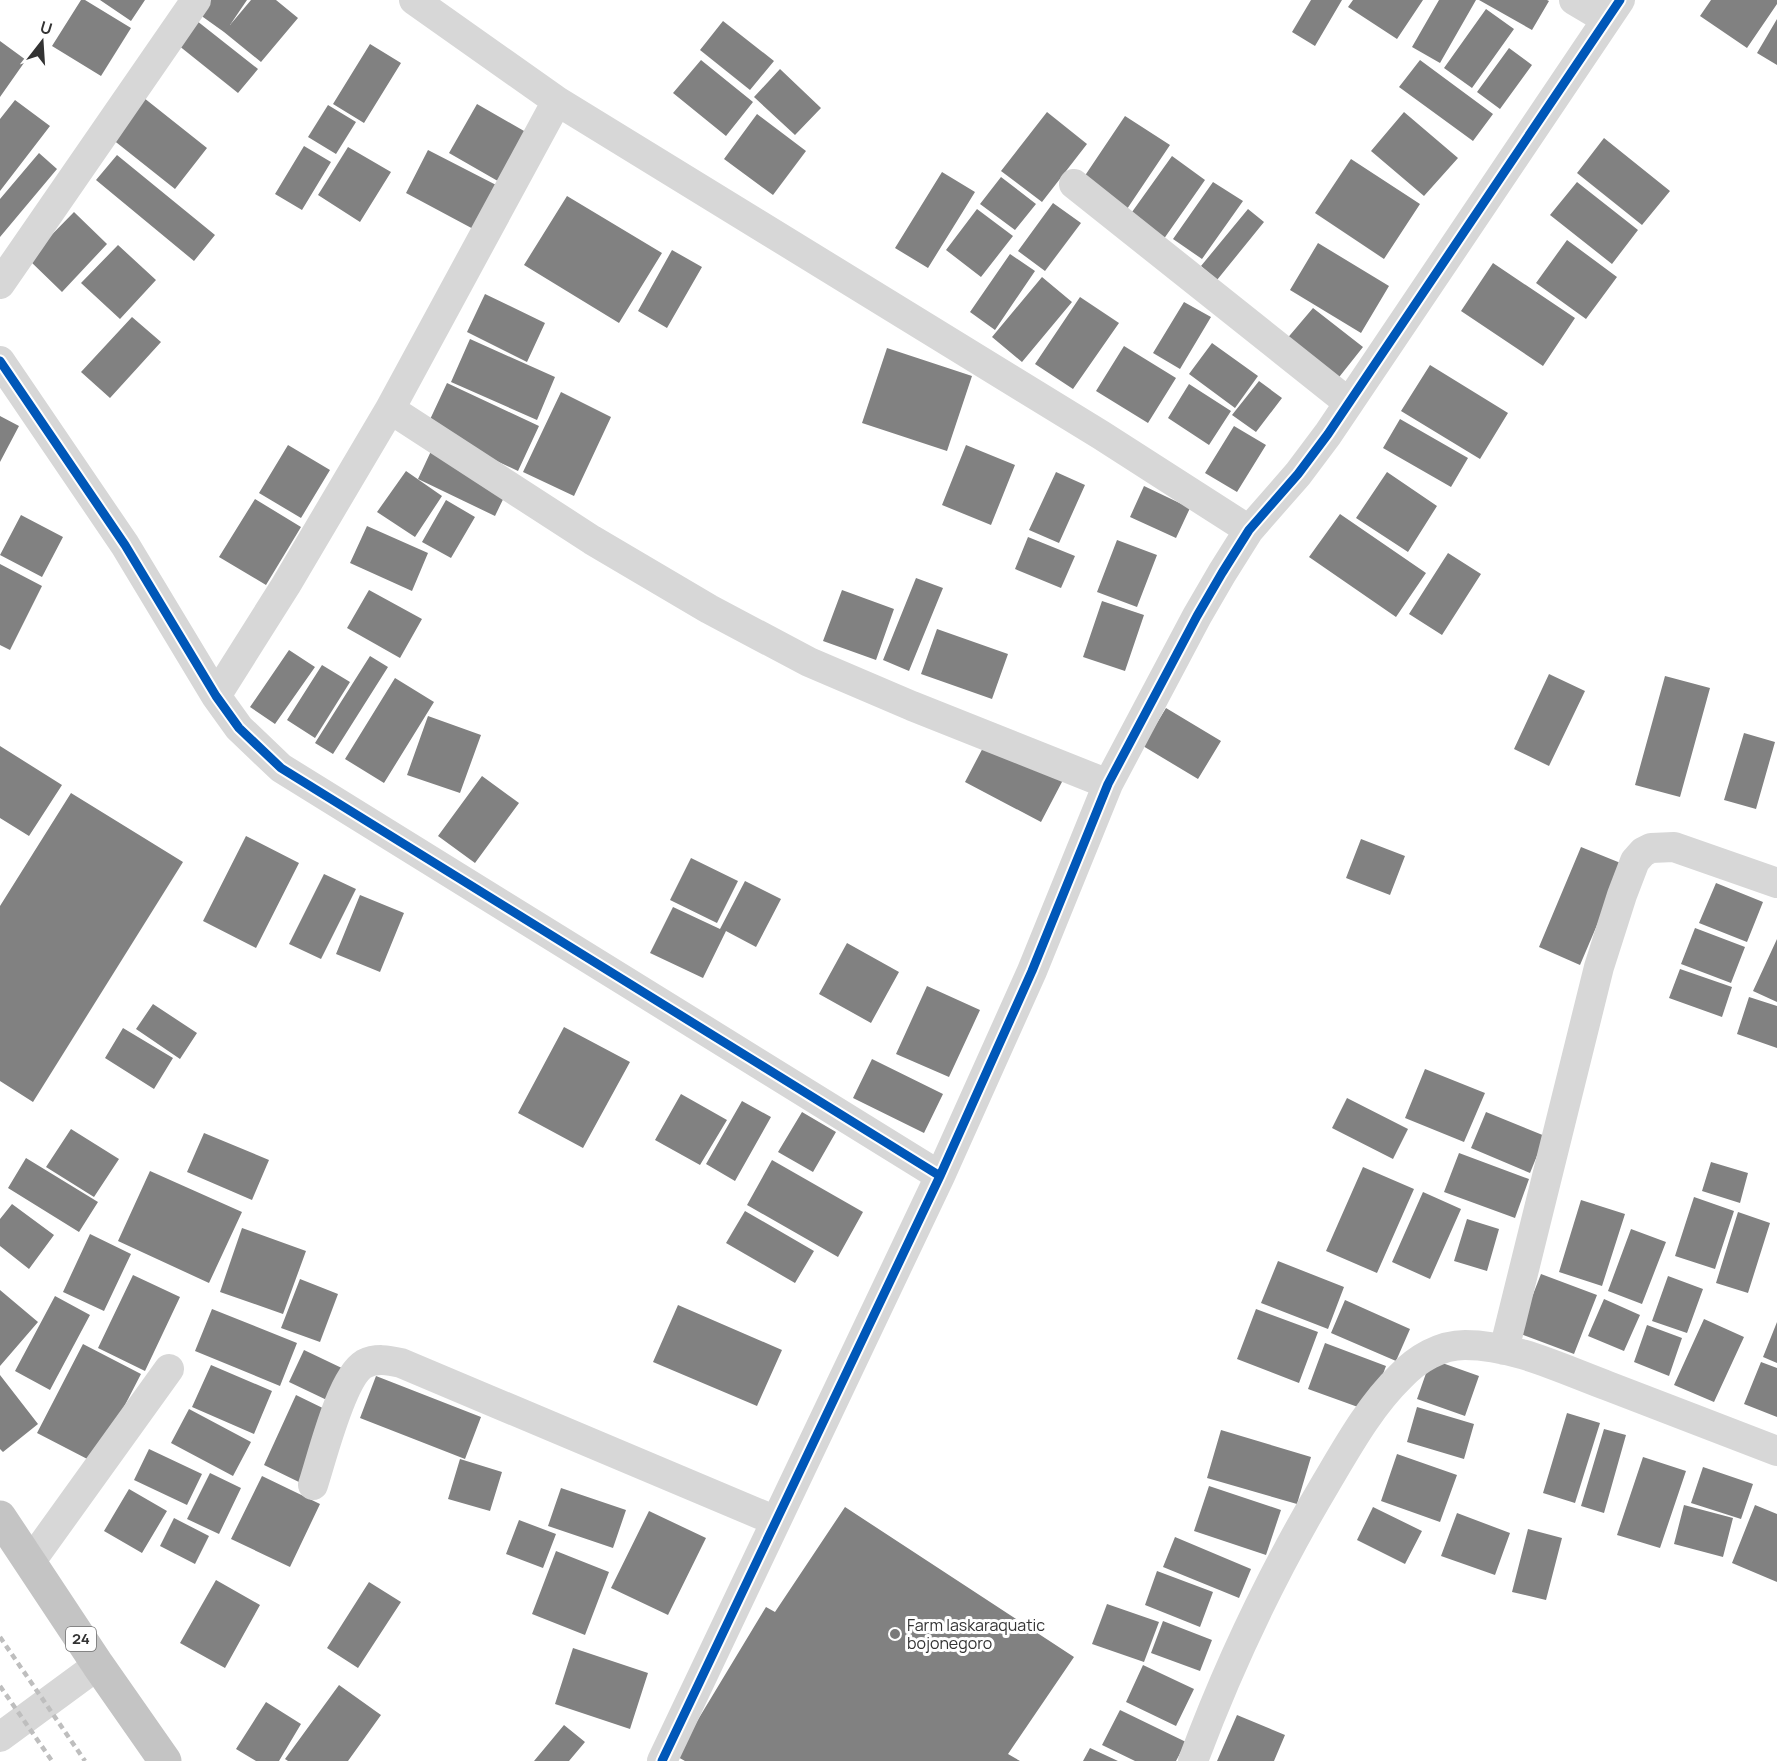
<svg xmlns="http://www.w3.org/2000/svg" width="1777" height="1761" font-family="Manrope,sans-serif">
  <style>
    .building { fill: #818181 }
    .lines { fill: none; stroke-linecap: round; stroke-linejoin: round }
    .street { stroke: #d7d7d7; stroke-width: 30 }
    .highway { stroke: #c4c4c4; stroke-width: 33 }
    .rail { stroke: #bebebe; stroke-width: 4.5; stroke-dasharray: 6 4.5; stroke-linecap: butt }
    .cycleway-casing { stroke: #fff; stroke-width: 13 }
    .cycleway { stroke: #0057b8; stroke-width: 9 }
    .poi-dot { fill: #7a7a7a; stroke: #fff; stroke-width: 2 }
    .labels { text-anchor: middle; stroke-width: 6; stroke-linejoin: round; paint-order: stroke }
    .shield { fill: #fff; stroke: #707070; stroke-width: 1.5 }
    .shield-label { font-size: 15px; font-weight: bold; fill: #333 }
    .poi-label { font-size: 16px; fill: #333; stroke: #fff; text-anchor: start }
  </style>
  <rect width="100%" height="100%" fill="#fff"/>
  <path class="building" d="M81,0H85L131,28L101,76L52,46Z
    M100,0H145L131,21Z
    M205,0H247L230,25L251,0H276L298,18L261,62L224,32L196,12Z
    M1311,0H1342L1315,46L1292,32Z
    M1353,0H1423L1397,39L1348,7Z
    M1439,0H1476L1440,63L1412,47Z
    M1479,0H1547L1549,1L1532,30Z
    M1711,0H1777V4L1747,48L1700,16Z
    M1486,9L1514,29L1472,88L1444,68Z
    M192,17L258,69L238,93L173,41Z
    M1777,19V65L1757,53Z
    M723,21L774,61L750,90L700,50Z
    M0,41L26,60L0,97Z
    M370,44L401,63L364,123L333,104Z
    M1509,48L1532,65L1500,109L1477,92Z
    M701,60L753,102L726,136L673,93Z
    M1420,60L1493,114L1473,141L1399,87Z
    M780,69L821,108L795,135L754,97Z
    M139,94L207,148L175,189L107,135Z
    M15,100L50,126L0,191V119Z
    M477,104L531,135L503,184L449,153Z
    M328,105L356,122L336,154L308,137Z
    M1047,112L1087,144L1042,202L1001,171Z
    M1404,112L1458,158L1424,196L1371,151Z
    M757,114L806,151L773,195L724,159Z
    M1125,116L1170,145L1125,212L1080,183Z
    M1604,138L1670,191L1642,225L1577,173Z
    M304,146L331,162L302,210L275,194Z
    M348,147L391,172L360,222L318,195Z
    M428,150L500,187L477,231L406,193Z
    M39,153L57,169L0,237V199Z
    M117,155L215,235L194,261L96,180Z
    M1172,156L1205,180L1161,243L1127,219Z
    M1351,159L1420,204L1384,259L1315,213Z
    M942,172L975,192L928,268L895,248Z
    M1001,177L1036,204L1015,230L980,204Z
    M1213,182L1243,201L1202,259L1173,239Z
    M1577,182L1638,230L1612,264L1550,215Z
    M567,196L662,253L619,323L524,265Z
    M1053,203L1081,223L1045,271L1018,251Z
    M977,209L1013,236L981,277L946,250Z
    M1248,209L1264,222L1217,280L1201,266Z
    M74,212L107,244L62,292L28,259Z
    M1567,240L1617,277L1586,319L1536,283Z
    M1318,243L1389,286L1361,333L1290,290Z
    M118,245L156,280L120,319L81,283Z
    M672,250L702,267L667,328L638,311Z
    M1010,254L1035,271L995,330L970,312Z
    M1493,263L1575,318L1543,366L1461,311Z
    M1042,277L1072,302L1022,362L992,337Z
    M485,294L545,323L527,362L467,332Z
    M1080,297L1119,323L1073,389L1035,364Z
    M1184,302L1211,317L1180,369L1153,353Z
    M1313,308L1363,347L1336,381L1285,341Z
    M132,317L161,342L110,398L81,372Z
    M470,339L555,377L537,420L451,382Z
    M1212,343L1258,376L1235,408L1189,374Z
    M1124,346L1176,378L1148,423L1096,391Z
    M887,348L972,376L947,451L862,423Z
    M1430,365L1508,413L1480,459L1401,411Z
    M1259,381L1282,398L1256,432L1232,415Z
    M447,383L539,426L518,471L426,428Z
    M1189,384L1231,411L1209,445L1168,418Z
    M561,392L611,417L574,496L523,472Z
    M0,416L19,426L0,462Z
    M1400,419L1468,458L1451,487L1383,448Z
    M1234,426L1266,445L1237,492L1205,473Z
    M288,445L330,470L301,518L259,493Z
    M966,445L1015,465L991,525L942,505Z
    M432,449L509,487L495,516L418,479Z
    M406,471L442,496L415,537L377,512Z
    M1056,472L1085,485L1059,543L1029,530Z
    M1387,472L1437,506L1408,552L1356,518Z
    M1144,486L1190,508L1176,538L1130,517Z
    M255,499L301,527L266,585L219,557Z
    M446,500L475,517L451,558L422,542Z
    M1340,514L1426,573L1396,617L1309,557Z
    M21,515L63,537L42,577L0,555Z
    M367,526L428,553L412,591L350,563Z
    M1028,537L1075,556L1061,588L1015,569Z
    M1117,540L1157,555L1137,607L1097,592Z
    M1448,553L1481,574L1442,635L1409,614Z
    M0,564L42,586L10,650L0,645Z
    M916,578L943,588L909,671L883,660Z
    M369,590L422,619L400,658L347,628Z
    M842,590L894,609L876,660L823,641Z
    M1102,601L1144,615L1125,671L1083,657Z
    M937,629L1008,654L992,699L921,674Z
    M289,650L315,667L275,724L250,707Z
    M370,656L388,667L333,754L315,743Z
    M322,665L350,682L315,738L287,720Z
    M1549,674L1585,691L1549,766L1514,749Z
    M1665,676L1710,688L1680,797L1635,785Z
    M395,678L434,702L384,783L345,759Z
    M1166,708L1221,741L1198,779L1143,746Z
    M428,716L481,735L460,793L407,775Z
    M1744,733L1775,742L1756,809L1724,800Z
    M987,740L1063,780L1041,822L965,782Z
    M0,746L62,785L29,836L0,818Z
    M482,776L519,803L475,863L438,836Z
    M71,793L183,862L33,1102L0,1081V906Z
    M246,836L299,863L256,948L203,921Z
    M1361,839L1405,856L1390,895L1346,878Z
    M1581,847L1623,864L1580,965L1539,947Z
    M691,858L738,881L717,923L670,900Z
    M324,874L356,889L321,959L289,944Z
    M745,881L781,899L756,947L726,931L703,978L650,953L673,907L720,929Z
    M1716,883L1763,902L1747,942L1699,923Z
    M360,895L404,913L380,972L336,954Z
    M1695,928L1745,947L1731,983L1681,964Z
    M1777,939V1002L1753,991Z
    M847,943L899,972L871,1023L819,994Z
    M1680,969L1732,987L1722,1017L1669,998Z
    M927,986L980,1010L949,1077L896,1054Z
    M1749,997L1777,1006V1048L1737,1034Z
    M153,1004L197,1033L180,1059L136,1029Z
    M564,1027L630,1062L583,1148L518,1113Z
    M123,1028L173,1058L154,1089L105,1058Z
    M872,1059L943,1094L924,1133L853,1098Z
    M1425,1069L1485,1093L1464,1142L1405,1118Z
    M681,1094L727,1120L700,1165L655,1140Z
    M1347,1098L1408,1129L1393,1159L1332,1128Z
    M742,1101L771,1117L735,1181L706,1164Z
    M802,1112L836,1132L813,1172L778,1152Z
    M1486,1112L1545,1136L1530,1173L1471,1148Z
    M71,1129L119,1159L94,1197L46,1167Z
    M204,1133L269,1160L252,1200L187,1172Z
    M1459,1153L1529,1179L1515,1218L1444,1192Z
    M26,1158L98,1202L79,1232L8,1188Z
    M772,1160L863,1212L838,1257L747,1205Z
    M1711,1162L1748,1173L1740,1203L1702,1191Z
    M1363,1167L1414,1189L1377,1273L1326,1251Z
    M150,1171L242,1212L209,1283L118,1241Z
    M1423,1192L1461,1209L1430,1279L1392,1262Z
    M1694,1197L1734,1211L1715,1269L1675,1256Z
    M1581,1200L1625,1214L1602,1286L1559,1272Z
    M12,1204L54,1235L29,1269L0,1246V1219Z
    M745,1211L814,1251L795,1283L726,1243Z
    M1738,1212L1770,1223L1748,1293L1716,1283Z
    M1467,1219L1499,1229L1487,1271L1454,1261Z
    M242,1228L306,1251L283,1314L220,1292Z
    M1631,1229L1666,1242L1642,1304L1608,1291Z
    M90,1234L131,1254L104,1311L63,1292Z
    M1278,1261L1344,1287L1328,1329L1261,1303Z
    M1541,1274L1597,1295L1574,1354L1518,1333Z
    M133,1275L180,1297L145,1371L98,1348Z
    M1668,1276L1703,1289L1687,1333L1652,1321Z
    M300,1279L338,1294L320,1342L281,1328Z
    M0,1290L38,1322L0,1366Z
    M55,1296L90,1315L50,1390L15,1371Z
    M1604,1299L1640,1315L1624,1351L1588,1336Z
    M1345,1300L1410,1329L1396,1361L1331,1333Z
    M678,1305L782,1350L757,1406L653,1362Z
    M212,1309L297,1343L280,1386L195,1351Z
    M1256,1309L1318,1332L1299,1383L1237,1359Z
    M1704,1319L1744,1337L1714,1402L1674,1385Z
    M1777,1322V1363L1763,1357Z
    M1647,1325L1682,1338L1669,1376L1634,1362Z
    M1325,1343L1386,1366L1369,1411L1308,1389Z
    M83,1344L141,1374L95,1463L37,1433Z
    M304,1350L346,1370L331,1402L289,1382Z
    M1431,1359L1479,1376L1465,1416L1417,1399Z
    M1761,1362L1777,1368V1417L1744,1404Z
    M211,1365L272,1391L254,1434L192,1407Z
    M0,1375L38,1424L3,1452L0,1449Z
    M376,1376L481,1417L465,1459L360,1418Z
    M296,1395L335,1414L303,1484L264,1465Z
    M1417,1407L1474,1424L1464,1459L1407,1442Z
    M189,1409L251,1442L233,1476L171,1443Z
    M1567,1413L1600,1423L1575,1503L1543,1493Z
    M1604,1429L1626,1435L1604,1513L1581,1506Z
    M1221,1430L1311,1457L1297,1504L1207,1478Z
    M149,1449L202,1474L187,1505L134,1480Z
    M1397,1454L1457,1475L1440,1522L1381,1501Z
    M1643,1457L1686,1471L1660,1548L1617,1535Z
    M460,1459L502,1472L490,1511L448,1499Z
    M1703,1467L1753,1484L1741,1519L1691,1503Z
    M210,1473L241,1488L219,1534L187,1519Z
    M262,1476L320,1504L290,1567L231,1539Z
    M1209,1486L1281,1510L1266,1555L1194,1531Z
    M561,1488L626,1510L613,1548L548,1526Z
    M129,1489L167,1511L142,1553L104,1531Z
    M1684,1505L1733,1518L1723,1557L1674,1544Z
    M1755,1505L1777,1514V1582L1732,1563Z
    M845,1507L1074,1657L1008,1754L1020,1761H685L676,1756L766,1607L775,1612Z
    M1373,1507L1422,1531L1405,1564L1357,1540Z
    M649,1511L706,1538L668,1615L611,1588Z
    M1457,1513L1510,1533L1495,1575L1441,1556Z
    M174,1518L209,1536L195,1564L160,1546Z
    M519,1520L556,1534L543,1568L506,1554Z
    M1528,1529L1562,1538L1546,1600L1512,1592Z
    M1175,1537L1251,1569L1239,1598L1163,1567Z
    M556,1551L609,1572L585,1635L532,1614Z
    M1157,1571L1213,1592L1200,1627L1145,1605Z
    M216,1580L260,1605L225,1668L180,1643Z
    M369,1582L401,1602L358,1668L327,1648Z
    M1107,1604L1159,1622L1144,1662L1092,1644Z
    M1163,1621L1212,1640L1200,1671L1151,1653Z
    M573,1648L648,1673L630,1729L555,1704Z
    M1143,1665L1194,1689L1176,1726L1126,1702Z
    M339,1685L381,1715L348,1761H288L285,1759Z
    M266,1702L301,1724L279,1761H256L236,1749Z
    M1120,1710L1186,1742L1176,1761H1135L1102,1745Z
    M1237,1715L1285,1735L1274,1761H1217Z
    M564,1725L585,1742L569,1761H534Z
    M1090,1748L1118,1761H1083Z"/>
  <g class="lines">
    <path class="street" d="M414,0L557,101L1101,435L1249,530
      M1574,0L1606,19
      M1074,184L1349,403
      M0,284L196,0
      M0,361L125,545L216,696L239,728L281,768L940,1176
      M390,409L592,540L709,609L809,662L912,706L1108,784
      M216,696L286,585L390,409L557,101
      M1504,1350L1599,967L1622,895L1635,861L1643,852L1651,848L1674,847L1777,883
      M313,1485C322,1458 341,1378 364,1364C376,1358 388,1360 401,1363L776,1521
      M31,1561L169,1369
      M0,1737L98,1665
      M662,1761L940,1176L1032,971L1108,784L1197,616L1222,573L1249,530L1298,474L1328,434L1620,0
      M1193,1761C1229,1664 1273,1572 1326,1483C1348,1446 1370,1406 1401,1376C1417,1359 1440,1345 1465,1345C1514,1345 1562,1369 1608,1386C1664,1408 1721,1429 1777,1451"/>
    <path class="highway" d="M0,1517L98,1665L165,1761"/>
    <path class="rail" d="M0,1637L85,1761
      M0,1686L52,1761"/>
    <defs>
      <path id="cycleway" d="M0,361L125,545L216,696L239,728L281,768L940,1176
        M662,1761L940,1176L1032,971L1108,784L1197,616L1222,573L1249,530L1298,474L1328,434L1620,0"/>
    </defs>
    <use href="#cycleway" class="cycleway-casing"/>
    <use href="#cycleway" class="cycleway"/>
  </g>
  <circle class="poi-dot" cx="895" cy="1634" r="6"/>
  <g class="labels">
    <rect class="shield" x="66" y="1627" width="30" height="24" rx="4.5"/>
    <g class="shield-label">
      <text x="81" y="1644">24</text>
    </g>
    <g class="poi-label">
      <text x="907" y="1631">Farm laskaraquatic<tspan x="907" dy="18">bojonegoro</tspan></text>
    </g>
  </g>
  <g transform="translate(42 42) rotate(17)" stroke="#ffffff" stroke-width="4.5" paint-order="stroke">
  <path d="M0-4.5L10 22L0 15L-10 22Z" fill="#333333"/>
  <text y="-9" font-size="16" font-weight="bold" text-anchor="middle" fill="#333333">U</text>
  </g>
</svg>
